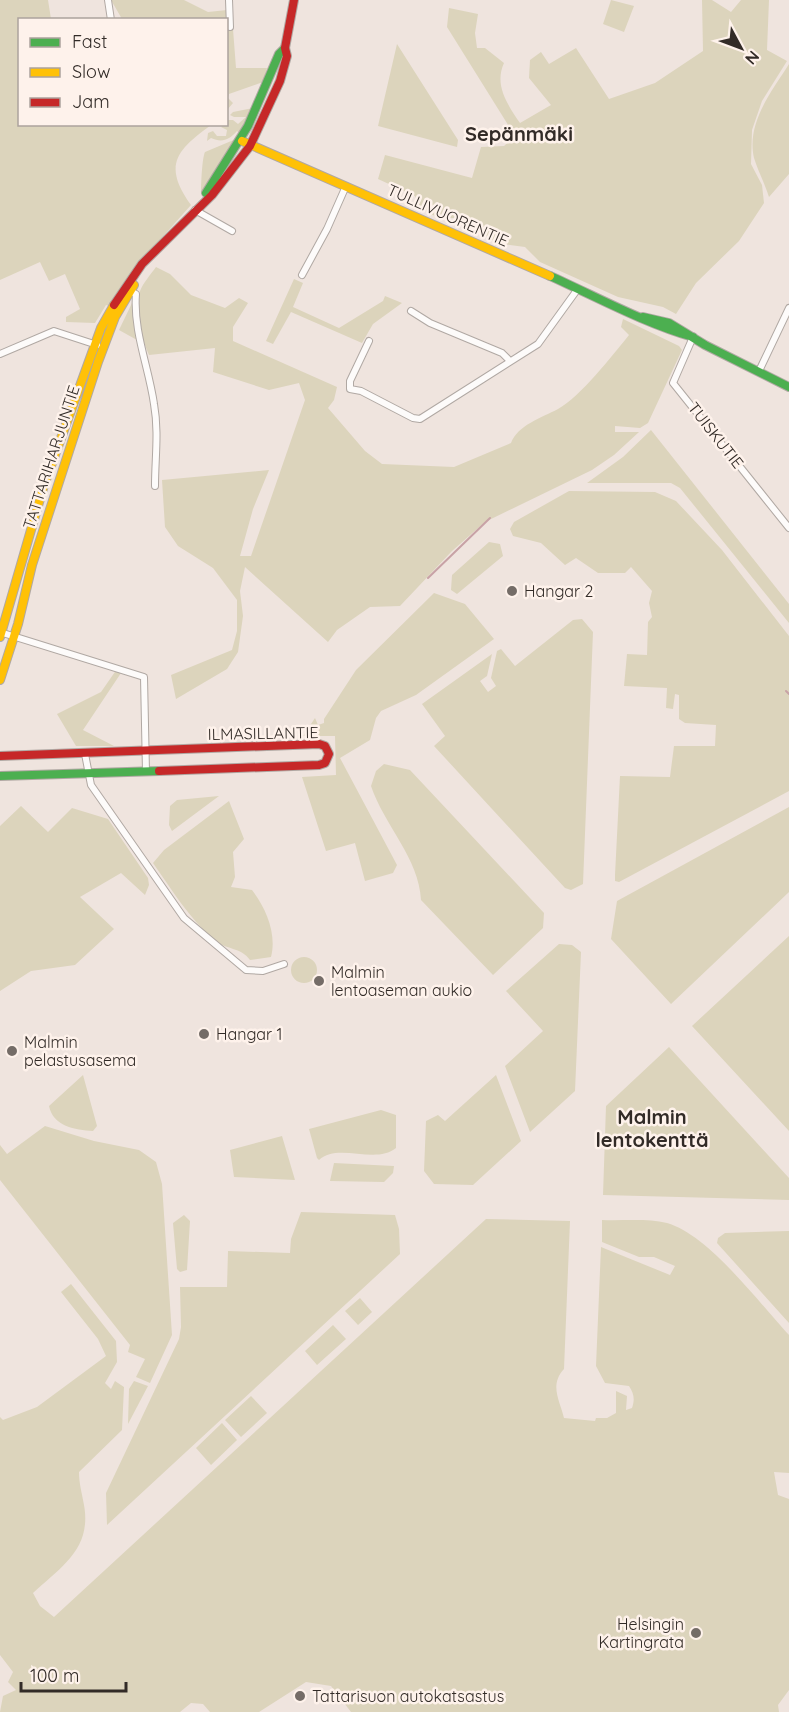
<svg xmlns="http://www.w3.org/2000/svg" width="789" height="1712" font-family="Quicksand,sans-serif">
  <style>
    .green { fill: #dcd4bc }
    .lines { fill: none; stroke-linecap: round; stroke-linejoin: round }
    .stream { stroke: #c8a2a6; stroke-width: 2 }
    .street-casing { stroke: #b0a8a3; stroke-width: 8 }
    .fast-casing { stroke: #b0a8a3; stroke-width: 10 }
    .slow-casing { stroke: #b0a8a3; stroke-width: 10 }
    .jam-casing { stroke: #b0a8a3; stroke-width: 10 }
    .street { stroke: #fdfbfa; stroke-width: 6 }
    .fast { stroke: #4caf50; stroke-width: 8 }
    .slow { stroke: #ffc107; stroke-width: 8 }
    .jam { stroke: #c62828; stroke-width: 8 }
    .poi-dot { fill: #746c67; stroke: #fef2eb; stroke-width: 2 }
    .labels { text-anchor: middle; stroke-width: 5; stroke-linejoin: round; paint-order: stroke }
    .street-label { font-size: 16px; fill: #322b27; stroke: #fef2eb }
    .poi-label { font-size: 16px; fill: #322b27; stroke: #fef2eb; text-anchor: start }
    .quarter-label { font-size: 20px; font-weight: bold; fill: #322b27; stroke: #fef2eb }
  </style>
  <rect width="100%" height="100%" fill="#efe4de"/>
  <path class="green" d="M0,0H48L51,19L20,20V124L211,125C177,150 162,165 191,205L150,251L111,307L106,305L95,323L66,322V317L80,309L65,274L49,281L40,262L0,280Z
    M111,0H184L208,12L227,10L226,19H122Z
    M611,0L634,6L624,32L603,24Z
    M702,0H712L731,12L741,0H769L767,50L787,61L762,101L752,130L751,164L762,185L764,203L739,241L696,283L676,314L663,307L618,297L540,262L525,247L503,244L490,239L475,225L458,218H439L419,208L415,196L378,179L385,155L472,178L481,147L504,146L515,136L447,27L449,8L478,14L475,33L477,48H485L504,63C494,85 507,104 520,123L551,105L529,78L530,60L541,52L549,64L576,48L609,99L655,83L703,51Z
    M227,29H233L236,68H267L263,82L229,94L228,98L233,103L227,110Z
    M397,44L458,140L457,147L378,126Z
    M789,64V174L769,197C765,184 758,171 754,158C746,123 772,91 789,64Z
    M253,108L222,169L201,194C201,185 202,158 205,152L236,139L239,133L237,131C229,140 222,143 211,138L207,141L208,133L213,131L217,136H226L227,130L221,127L226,124L227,120H233L238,124L246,117H234L230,115L233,112Z
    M156,267L170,274L191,295L225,308L239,298L248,303L233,327V341L337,387L334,400L328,408L365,451L382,464L454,467L511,443C518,425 541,418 558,409C581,396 612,356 629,335L621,327L623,319L679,346L682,350L648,423L640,428L615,426V432H639L614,455L592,470L485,522L452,551L400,606L370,607L337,630L328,642L245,567L240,591L243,616L238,652L227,669L176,699L171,675L232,650L237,631V600L213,568L178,546L165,527L162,480L269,470L253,509L240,556H251L305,400L299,383L269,390L213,372L215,348L149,355C141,337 134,311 140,291C143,283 151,274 156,267Z
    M294,279L303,283L293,307L339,328L383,301L385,296L402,303L373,324L362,343L291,312L273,344L266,341Z
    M132,303L138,339L137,340L119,330Z
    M651,430L789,604V623L680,488L671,483H587L623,457Z
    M569,491L655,492L676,501L722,550L789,636V791L619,882L615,881V875L620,776L670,777L674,746H715L716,725L685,723L679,719V695L675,694L673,709L666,708L667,688L624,686L627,654L647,655L648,622L652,617L649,603L652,591L631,567L625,573H598L576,558L565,565L541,543L513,536L510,529L514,522Z
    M489,542L500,544L503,556L457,594L451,590L452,575Z
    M434,593L465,604L494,639L416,695L381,711L376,718L370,740L340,758L397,865L393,873L365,881L355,843L326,851L302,777L336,775L335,736H303L315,718L318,725L324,723V719L356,670Z
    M582,619L593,632L583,884L571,890L565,888L434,746L445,736L422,704L492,654L487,676L480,681L488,692L496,686L491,678L497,651L501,649L515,666L573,620Z
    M117,669L121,673L83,730L114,746H76L57,714L101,692Z
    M384,764L410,770L544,913L543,928L493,975L421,900C419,858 384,825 371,786L376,771Z
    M219,796L172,831L169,825L170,806L177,800Z
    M229,801L244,839L233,852L235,877L231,887L252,890C266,908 277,934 271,957L250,960C241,947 226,950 214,940C189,918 172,890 153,863L164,850Z
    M21,806L48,832L72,808L108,819L148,878L149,885L145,895L121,873L80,897L114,929L75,965L31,971L0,991V826Z
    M789,807V892L671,1004L611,939L617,901Z
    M789,936V1131L692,1026Z
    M559,944L572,945L581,952L575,1091L530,1132L505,1066L543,1031L506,991Z
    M291 970a13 13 0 1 1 26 0a13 13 0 1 1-26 0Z
    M669,1047L789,1178V1200L603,1195L606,1106Z
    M83,1075L97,1126L93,1131C75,1130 53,1126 49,1106Z
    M496,1075L521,1141L473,1185L434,1184L424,1171L426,1121L438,1115L445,1121Z
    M381,1110L396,1115V1148C375,1165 338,1142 319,1160L317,1158L309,1129Z
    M45,1126L94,1141L139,1150L156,1162L162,1184L172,1335L150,1383L136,1377L145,1359L128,1352L130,1345L0,1180V1145L7,1154Z
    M282,1136L295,1180L234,1177L230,1150Z
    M334,1163L394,1166L393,1173L384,1182L330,1181Z
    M301,1212L395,1215L399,1229L400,1254L107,1525L106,1493L179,1339L181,1327L180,1287H227L228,1251L290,1253L291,1239Z
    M184,1215L190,1221L187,1270L180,1272L177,1269L173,1223Z
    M486,1219L570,1221L564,1369C549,1385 560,1401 564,1418L595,1421L596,1418H607L616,1413V1391L627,1396L626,1410L632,1408C635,1399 634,1394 629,1386L605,1383L596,1366L601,1247L670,1275L675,1266L654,1257H639L602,1242V1220C622,1221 647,1218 667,1223C709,1235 759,1303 789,1335V1473L774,1472L778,1495L789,1499V1690L778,1705L779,1712H351L331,1686L306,1682L259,1712H210L203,1704L191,1703L180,1712H0L3,1696L16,1690L8,1682L13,1672L0,1655V1417L3,1420L37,1407L106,1356L98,1339L61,1292L71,1284L116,1341L117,1362L105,1383L111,1389L115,1381L124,1387L122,1430L79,1472C79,1484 82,1493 84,1505C92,1549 61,1567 33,1593L40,1606L54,1617Z
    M789,1231V1323L717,1243L718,1238L725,1233Z
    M360,1298L372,1312L358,1325L345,1311Z
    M333,1325L346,1339L317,1365L305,1351Z
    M134,1381L148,1386L128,1424L129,1389Z
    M251,1396L267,1413L241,1437L225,1420Z
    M222,1423L237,1440L211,1465L196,1448Z"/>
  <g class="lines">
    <path class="stream" d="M428,578L490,518
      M786,691L789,694"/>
    <defs>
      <path id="street" d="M108,0L111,20
        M229,0L230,27
        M195,210L232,231
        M302,275L327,229L346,186
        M130,291L136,294C133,331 149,368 154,404C159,432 155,458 155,486
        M411,311L430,323L502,353L510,361
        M693,337L673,383L789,528
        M369,341L350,381V389L361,391L413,418L420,419L538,344L577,290
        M0,354L54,331L97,345
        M759,371L789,308
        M0,632L144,677L146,772
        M85,754L91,785L184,918L246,970L263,971L284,964"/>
      <path id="fast" d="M206,193L248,126L279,54L285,48
        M550,276C597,297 644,323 693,337
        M643,317L669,323L705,345L789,387
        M0,776L159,771"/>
      <path id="slow" d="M242,141L550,276
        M0,637L44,485L101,328L114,305
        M0,680L18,624L32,565L98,362L115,317L134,285"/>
      <path id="jam" d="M114,305L142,264L212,195L250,146L280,81L287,56L285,48L294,0
        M0,756L319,744L325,746L329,754L325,763L319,765L159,771"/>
    </defs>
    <use href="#street" class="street-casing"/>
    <use href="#fast" class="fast-casing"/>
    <use href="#slow" class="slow-casing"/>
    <use href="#jam" class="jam-casing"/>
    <use href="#street" class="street"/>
    <use href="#fast" class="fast"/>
    <use href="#slow" class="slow"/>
    <use href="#jam" class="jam"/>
  </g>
  <g class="poi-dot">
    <circle cx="512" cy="591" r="6"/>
    <circle cx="319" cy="981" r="6"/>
    <circle cx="204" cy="1034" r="6"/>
    <circle cx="12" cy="1051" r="6"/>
    <circle cx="696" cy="1633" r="6"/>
    <circle cx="300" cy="1696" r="6"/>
  </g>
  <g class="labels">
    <g class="street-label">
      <text transform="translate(448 215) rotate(24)" y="6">TULLIVUORENTIE</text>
      <text transform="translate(716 435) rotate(52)" y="6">TUISKUTIE</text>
      <text transform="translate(51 457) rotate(-72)" y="6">TATTARIHARJUNTIE</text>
      <text transform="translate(263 733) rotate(-1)" y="6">ILMASILLANTIE</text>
    </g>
    <g class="poi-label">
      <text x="524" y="597">Hangar 2</text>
      <text x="331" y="978">Malmin<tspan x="331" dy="18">lentoaseman aukio</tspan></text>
      <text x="216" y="1040">Hangar 1</text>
      <text x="24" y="1048">Malmin<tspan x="24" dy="18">pelastusasema</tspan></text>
      <text x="684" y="1630" text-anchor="end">Helsingin<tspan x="684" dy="18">Kartingrata</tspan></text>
      <text x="312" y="1702">Tattarisuon autokatsastus</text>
    </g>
    <g class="quarter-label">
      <text x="519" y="141">Sepänmäki</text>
      <text x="652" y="1124">Malmin<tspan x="652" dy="23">lentokenttä</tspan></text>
    </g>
  </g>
  <rect x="18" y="18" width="210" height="108" fill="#fef2eb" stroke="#aca29d" stroke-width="1.5"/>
  <rect x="30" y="38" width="30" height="9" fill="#4caf50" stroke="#aca29d" stroke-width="1.5"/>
  <text x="72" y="48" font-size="18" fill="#322b27">Fast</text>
  <rect x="30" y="68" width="30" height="9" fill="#ffc107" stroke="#aca29d" stroke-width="1.5"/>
  <text x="72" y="78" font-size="18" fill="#322b27">Slow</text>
  <rect x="30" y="98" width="30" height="9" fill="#c62828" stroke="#aca29d" stroke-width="1.5"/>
  <text x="72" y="108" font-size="18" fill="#322b27">Jam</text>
  <g transform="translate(741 48) rotate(131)" stroke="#fef2eb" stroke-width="4.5" paint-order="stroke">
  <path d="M0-4.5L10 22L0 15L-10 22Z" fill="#322b27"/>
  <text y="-9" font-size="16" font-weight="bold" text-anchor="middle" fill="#322b27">N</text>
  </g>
  <path d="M21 1682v9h105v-9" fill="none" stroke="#322b27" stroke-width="3"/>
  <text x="30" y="1682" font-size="18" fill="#322b27" stroke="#fef2eb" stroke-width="4.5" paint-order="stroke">100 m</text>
</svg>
